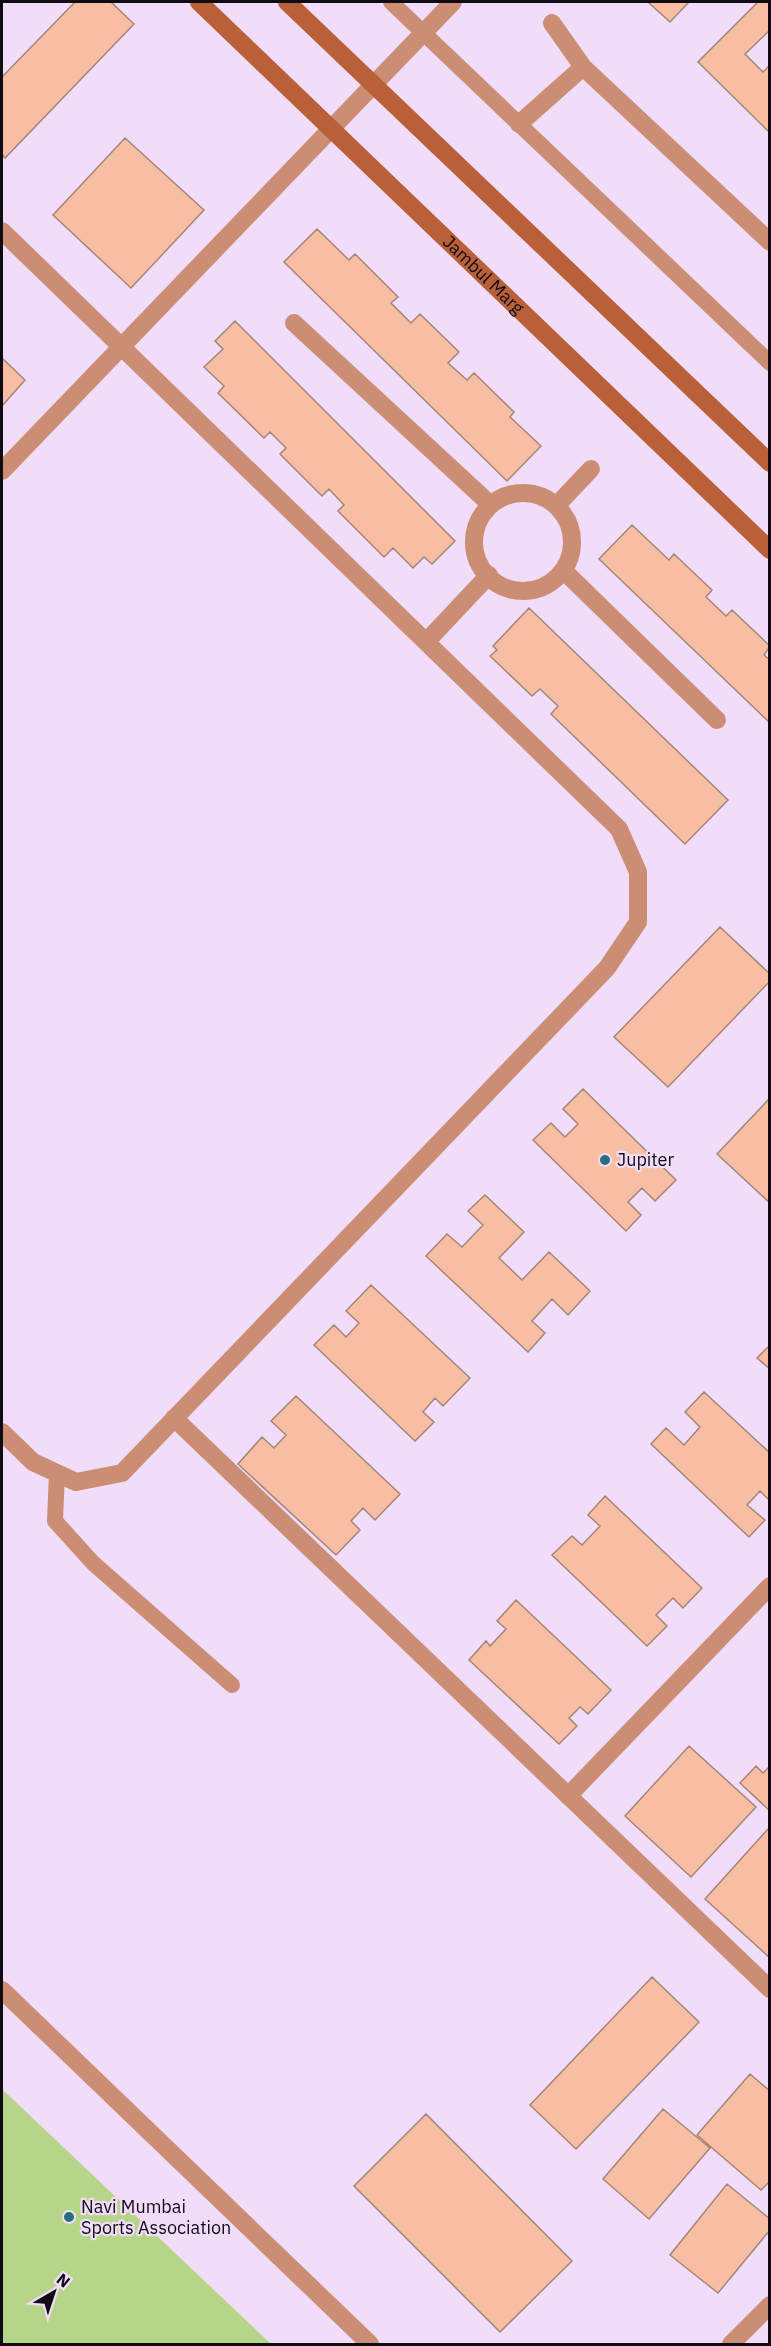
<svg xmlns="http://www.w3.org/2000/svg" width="771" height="2346" font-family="'IBM Plex Sans',sans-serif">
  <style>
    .green { fill: #b6d589 }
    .building { fill: #f8bea4; stroke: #a58576; stroke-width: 1.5 }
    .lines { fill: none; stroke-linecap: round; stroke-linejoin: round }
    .service { stroke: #cb8e74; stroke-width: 16 }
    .minor { stroke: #cb8e74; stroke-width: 18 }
    .tertiary { stroke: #cb8e74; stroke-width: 18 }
    .secondary { stroke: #b96039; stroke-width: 18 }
    .poi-dot { fill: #286e7c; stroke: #f1ddfa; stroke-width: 2 }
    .labels { text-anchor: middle; stroke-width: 4.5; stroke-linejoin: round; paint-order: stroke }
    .street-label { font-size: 18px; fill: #110b14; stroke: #f1ddfa }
    .poi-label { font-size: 18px; fill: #110b14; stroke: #f1ddfa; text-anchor: start }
  </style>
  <rect width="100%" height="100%" fill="#f1ddfa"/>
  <path class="green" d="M2,2089L271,2344H2Z"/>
  <path class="building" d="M75,2H111L134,24L5,158L2,154V77Z
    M648,2H689L670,22Z
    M758,2H770V30L745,54L763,72L770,65V129L768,131L698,62Z
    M125,138L204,210L131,288L53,215Z
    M317,229L349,260L355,254L398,297L391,303L411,323L420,314L459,352L448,363L467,380L474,373L514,412L510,417L541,446L507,481L284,262Z
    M235,321L455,541L432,564L424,557L413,568L393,548L384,557L338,511L344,505L329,489L322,496L280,454L286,448L270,432L264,438L218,393L224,386L204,367L223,349L215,341Z
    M2,358L25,380L2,406Z
    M632,525L669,560L674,554L712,590L706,597L726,616L732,610L770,646L764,655L770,660V723L599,559Z
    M529,608L728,800L685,844L551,714L558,706L540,689L532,696L490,656L497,650L493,646Z
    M720,927L770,974V981L668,1087L614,1037Z
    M583,1089L676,1180L655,1201L642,1188L628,1202L641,1215L626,1231L533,1140L551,1123L565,1137L578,1124L563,1109Z
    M770,1098V1203L717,1154Z
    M485,1195L524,1232L499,1258L522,1280L549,1252L590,1291L568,1315L552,1299L532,1321L545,1333L528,1352L426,1256L447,1234L462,1247L483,1225L468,1211Z
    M371,1285L470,1378L443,1406L435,1398L423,1412L434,1422L415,1441L314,1345L334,1325L346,1337L359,1323L346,1311Z
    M770,1345V1369L757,1358Z
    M704,1392L770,1453V1501L760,1491L747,1505L765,1520L749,1537L651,1444L666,1428L684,1445L700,1427L685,1412Z
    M296,1396L400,1494L375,1520L363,1508L351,1521L360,1530L336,1555L238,1464L262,1437L274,1448L286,1435L271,1421Z
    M605,1496L702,1588L683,1608L673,1598L656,1615L667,1626L647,1646L552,1555L572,1536L582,1545L600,1526L588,1515Z
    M516,1600L611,1690L588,1714L580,1707L569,1718L577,1726L559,1744L469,1660L486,1641L490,1646L506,1629L497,1621Z
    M689,1746L756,1807L691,1877L625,1816Z
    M756,1766L763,1773L770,1766V1811L740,1783Z
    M768,1829L770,1831V1958L705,1899Z
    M652,1977L699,2022L576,2149L530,2105Z
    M750,2074L770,2091V2181L761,2190L697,2135Z
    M663,2109L710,2148L649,2219L603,2179Z
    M426,2114L572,2261L500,2332L354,2186Z
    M727,2184L770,2219V2230L718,2293L670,2255Z"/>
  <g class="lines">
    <path class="service" d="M391,2L770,363
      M57,1473L55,1521L93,1563L232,1685"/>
    <path class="minor" d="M552,23L583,67L770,242
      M519,124L583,67
      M2,231L619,829L638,872V922L607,968L122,1473L76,1482L33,1462L2,1432
      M294,323L491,505
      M474 542a49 49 0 1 1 98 0a49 49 0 1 1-98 0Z
      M556,506L591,469
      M563,570L717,720
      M426,642L489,575
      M174,1418L770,1989
      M568,1796L770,1586
      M731,2344L770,2305"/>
    <path class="tertiary" d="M2,471L453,2
      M2,1990L370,2344"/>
    <g class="secondary">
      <path id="s1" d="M199,2L770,550"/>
      <path d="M287,2L770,463"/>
    </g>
  </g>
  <g class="poi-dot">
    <circle cx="605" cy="1160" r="6"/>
    <circle cx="69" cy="2217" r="6"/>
  </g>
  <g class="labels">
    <g class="street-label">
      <text dy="6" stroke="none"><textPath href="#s1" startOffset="394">Jambul Marg</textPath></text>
    </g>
    <g class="poi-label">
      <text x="617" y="1166">Jupiter</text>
      <text x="81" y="2213">Navi Mumbai<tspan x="81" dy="21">Sports Association</tspan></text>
    </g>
  </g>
  <rect width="771" height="2346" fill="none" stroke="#110b14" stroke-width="6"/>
  <g transform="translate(54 2292) rotate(39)" stroke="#f1ddfa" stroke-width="4.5" paint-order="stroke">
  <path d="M0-4.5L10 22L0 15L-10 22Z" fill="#110b14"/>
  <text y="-9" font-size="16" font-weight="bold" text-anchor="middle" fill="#110b14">N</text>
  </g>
</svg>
